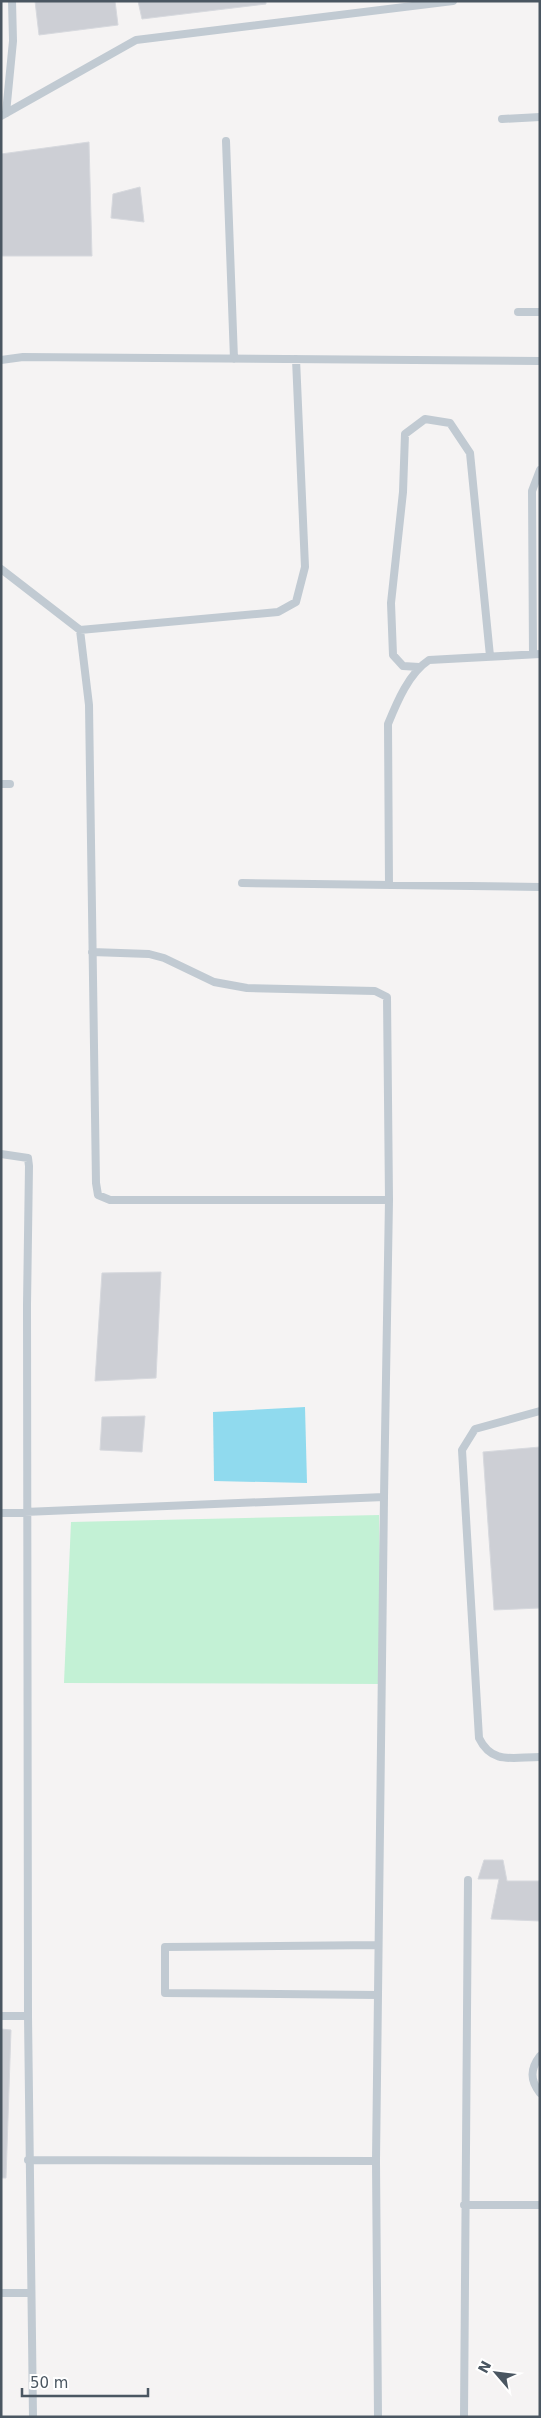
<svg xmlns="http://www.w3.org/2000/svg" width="541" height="2418" font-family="'DejaVu Sans',sans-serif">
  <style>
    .green { fill: #c3f1d5 }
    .water { fill: #90daee }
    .building { fill: #cdcfd5; stroke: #d7d9de }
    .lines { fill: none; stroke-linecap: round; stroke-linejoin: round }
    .lane { stroke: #c1cad2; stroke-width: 8 }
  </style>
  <rect width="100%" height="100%" fill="#f5f3f3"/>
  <path class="green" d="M379,1515L382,1684L64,1683L71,1522Z"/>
  <path class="water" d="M305,1407L307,1483L214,1481L213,1412Z"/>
  <path class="building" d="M35,1H115L118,25L39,35Z
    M138,1H266V4L142,19Z
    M89,142L92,256H1V154Z
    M140,187L144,222L111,218L113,194Z
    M161,1272L156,1378L95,1381L102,1273Z
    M145,1416L142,1452L100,1450L102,1417Z
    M540,1447V1608L494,1610L483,1452Z
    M484,1860H503L507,1881H540V1921L491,1919L499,1879H478Z
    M1,2029L11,2030L6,2178H1Z"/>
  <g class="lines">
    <path class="lane" d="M6,113L13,41L12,1
      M1,116L136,40L453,1
      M502,119L540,117
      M226,141L234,359
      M518,312H540
      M1,360L23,357L540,361
      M1,569L80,630L278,612L296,602L305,567L296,359
      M80,630L89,705L96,1183L98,1195L110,1200H389
      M533,654L532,491L540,470
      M419,667L403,666L393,655L391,603L403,492L405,434L425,419L450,423L470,453L490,656
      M1,784H10
      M242,883L540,887
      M389,885L388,724C397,702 409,673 429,660L540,654
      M1,1154L28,1158L29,1166L27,1305L28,2016L33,2417
      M540,1411L475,1429L462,1450L479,1738C492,1765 513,1757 540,1757
      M1,1513L384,1497L389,1200L387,997L375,991L247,988L214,982L164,958L149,954L92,952
      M378,1995L165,1993V1947L378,1945
      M1,2016H28
      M540,2056C530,2069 530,2080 540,2093
      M28,2160L376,2161L384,1497
      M376,2161L378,2417
      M464,2205H540
      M1,2293H30
      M464,2417L468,1880"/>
  </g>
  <rect width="541" height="2418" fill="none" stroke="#4a5661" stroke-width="5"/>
  <g transform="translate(496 2373) rotate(298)" stroke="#ffffff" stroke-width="4" paint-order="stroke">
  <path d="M0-4L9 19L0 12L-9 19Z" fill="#4a5661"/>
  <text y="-8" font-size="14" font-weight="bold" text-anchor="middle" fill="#4a5661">N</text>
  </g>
  <path d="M22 2388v8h126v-8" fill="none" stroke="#4a5661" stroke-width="2.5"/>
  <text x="30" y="2388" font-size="15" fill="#4a5661" stroke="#ffffff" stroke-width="4" paint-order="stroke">50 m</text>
</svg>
